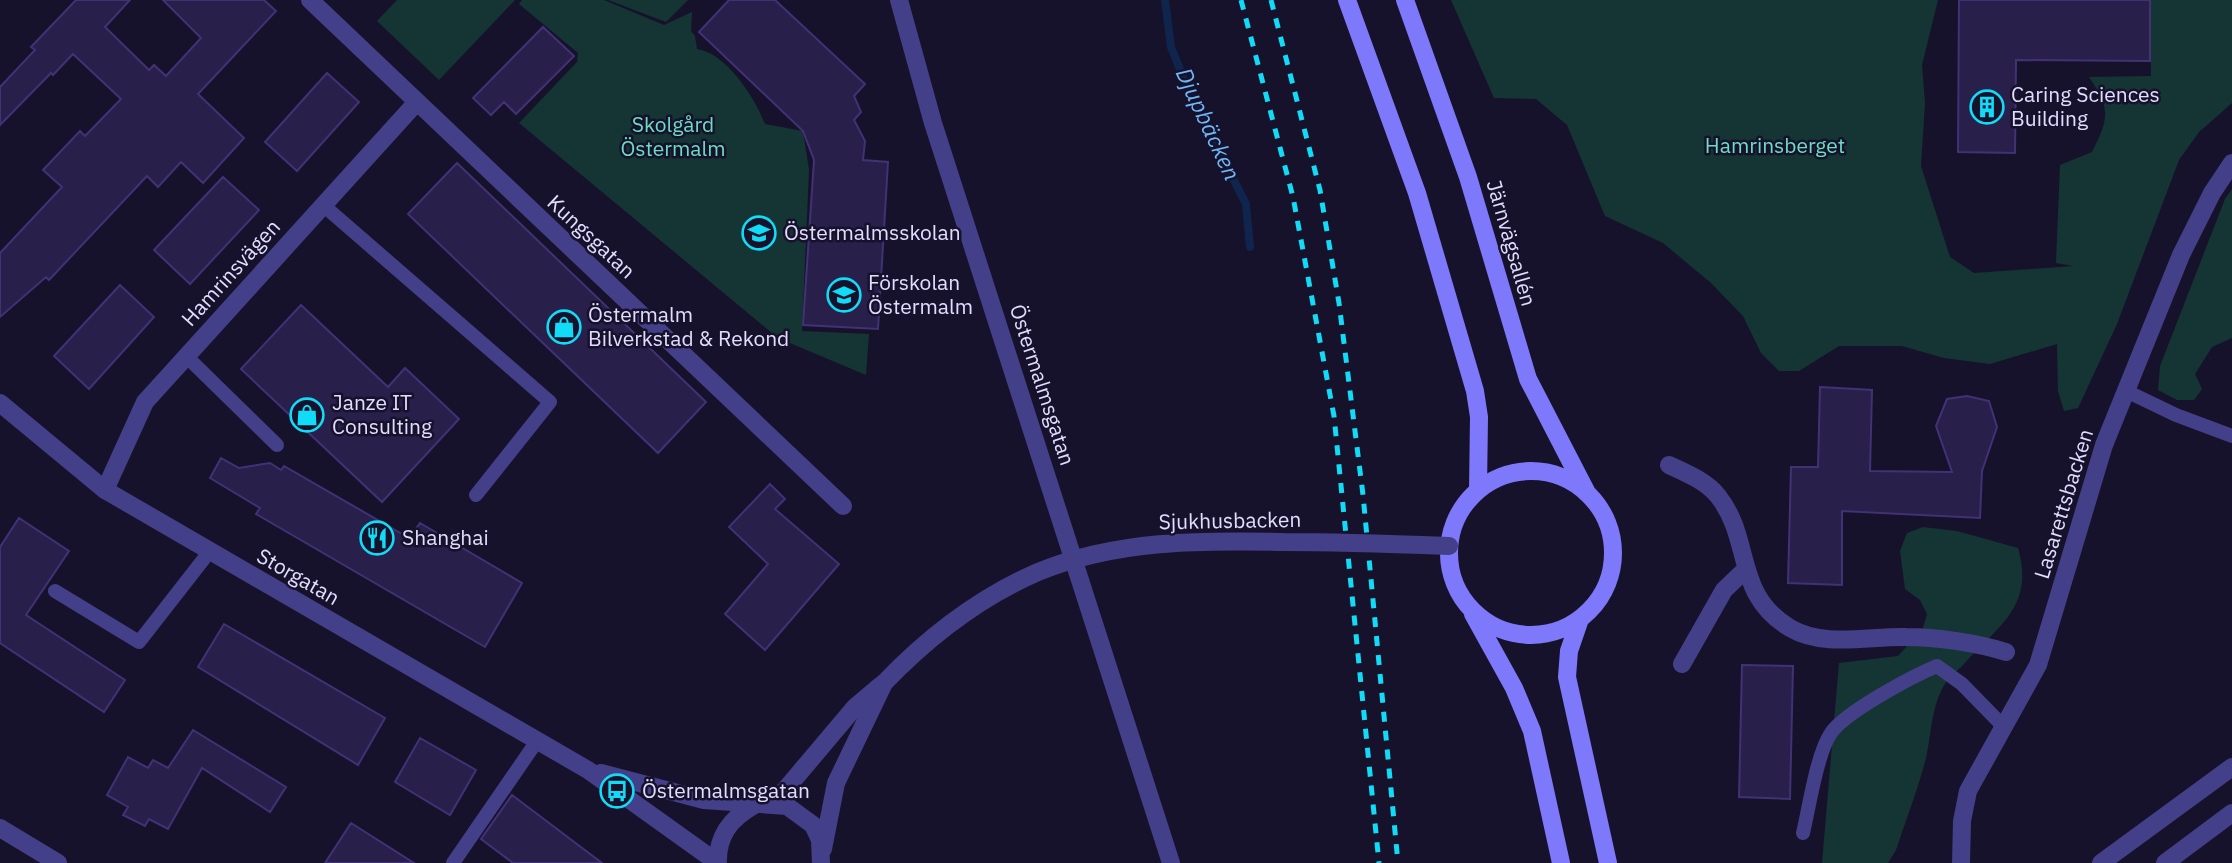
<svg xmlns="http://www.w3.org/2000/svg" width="2232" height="863" font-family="'IBM Plex Sans',sans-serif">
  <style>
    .green { fill: #153534 }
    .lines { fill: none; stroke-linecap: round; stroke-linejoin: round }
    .stream { stroke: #0f254d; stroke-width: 8 }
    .building { fill: #291f4b; stroke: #413276; stroke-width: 2 }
    .service { stroke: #433f88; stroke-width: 14 }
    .minor { stroke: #433f88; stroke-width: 18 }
    .tertiary { stroke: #433f88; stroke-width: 18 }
    .secondary { stroke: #7e78fa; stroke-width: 18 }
    .rail { stroke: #11dbf6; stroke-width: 5; stroke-dasharray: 10 9; stroke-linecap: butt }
    .tertiary-bridge { stroke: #433f88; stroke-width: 18 }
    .labels { text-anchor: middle; stroke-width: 5; stroke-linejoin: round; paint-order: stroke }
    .poi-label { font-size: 21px; fill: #e2ddfe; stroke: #17122b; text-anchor: start }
    .park-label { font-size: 21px; fill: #6addc2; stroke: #17122b }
    .street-label { font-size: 21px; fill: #e2ddfe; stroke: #17122b }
    .water-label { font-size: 23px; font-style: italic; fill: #70b7f9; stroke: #17122b }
  </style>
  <rect width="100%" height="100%" fill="#17122b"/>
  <path class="green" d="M397,0H515L439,80L377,21Z
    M522,0H604L664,25L692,12L691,31L695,36L697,49C726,53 755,98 765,124L803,131L809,170L802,331L869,334L866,375L778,338L519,123L577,62L578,53L519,4Z
    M608,0H688L666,22Z
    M1451,0H1938L1922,65L1925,103L1921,166L1950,257L1974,273L2073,266L2056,263L2060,165L2092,152C2109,118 2111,109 2089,77L2151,76L2150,0H2232V103L2199,132L2179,160L2117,324L2078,408L2064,411L2058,391L2057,344L1990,364L1944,358L1902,346H1839L1799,371H1779L1761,353L1743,316L1711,283L1663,243L1605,216L1567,125L1536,99L1494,98Z
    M2232,189V338L2212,347L2195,374L2202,389L2194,400H2177L2158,390L2160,366L2225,199Z
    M1923,527L1957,531L2018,548C2035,607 1998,626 1963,665C1956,672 1946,680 1942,689C1931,711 1931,735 1926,758C1918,789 1906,820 1896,850L1888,863H1822L1839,663L1898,656L1923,628L1927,614L1920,600L1905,589L1900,551L1907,533Z"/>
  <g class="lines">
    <path class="stream" d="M1165,0L1171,47L1188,89L1246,204L1250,247"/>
  </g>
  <path class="building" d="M76,0H130L105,27L149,70L154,65L166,76L201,38L163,0H264L276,11L198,94L244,138L203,183L181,162L158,187L147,176L49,280L46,277L0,317V253L62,187L43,170L80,131L85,136L121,99L73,54L53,75L51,73L0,125V87L35,50L31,47Z
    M729,0H775L865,84L854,96L861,112L854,120L865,141L863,160L888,162L878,329L803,325L814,160L803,131L699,32Z
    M1959,0H2150V61L2016,60L2015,153L1958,152Z
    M543,27L574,56L516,114L504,102L491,115L473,98Z
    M327,73L359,102L297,171L265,142Z
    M457,163L706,402L658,453L408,214Z
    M223,177L259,210L190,284L154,250Z
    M120,285L154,317L89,389L54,356Z
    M301,305L388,387L405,368L459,419L382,502L241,369Z
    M1820,387L1872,390L1870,471L1952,472L1936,426L1947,399L1967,396L1989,401L1997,427L1982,471L1980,518L1842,511V585L1788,583L1791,467H1818Z
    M221,458L239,468L270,463L281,470L284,466L409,538L420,523L522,583L485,647L256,514L260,508L210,478Z
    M770,484L785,499L775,509L839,564L765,650L725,614L768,564L729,527Z
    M19,518L69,551L26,615L125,680L104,712L0,643V547Z
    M224,624L385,718L358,765L198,667Z
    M1742,665L1793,666L1790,799L1739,797Z
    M193,730L286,787L270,812L202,768L168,829L149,819L145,826L123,815L128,807L107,795L128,757L148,768L153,760L168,768Z
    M420,738L476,770L450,815L395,782Z
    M512,795L602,863H513L481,839Z
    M351,823L414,863H325Z"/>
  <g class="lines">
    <path class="service" d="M323,205L550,402L476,495
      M186,356L277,445
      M2126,391L2176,415L2232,436
      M55,591L139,642L210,551
      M1803,833C1809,808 1817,753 1831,733C1845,712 1913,676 1937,666L1962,684L2003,726
      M453,863L537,741"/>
    <path class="minor" d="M310,0L843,506
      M899,0L933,123L1171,863
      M1669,465C1686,473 1706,481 1718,496C1753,540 1733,594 1790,628C1824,648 1869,636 1906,637C1936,637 1978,643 2006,652
      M105,490L145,402L416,103
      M1682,664L1724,590L1745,570
      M0,828L58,863
      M1961,863L1962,821L1968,791L2038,665L2104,445L2181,255L2212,193L2232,163
      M2101,863L2232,767
      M2165,863L2232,813"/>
    <path class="tertiary" d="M0,403L105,490L588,770L718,863
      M601,773L704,800L787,806L813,825L820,840L821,863
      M774,803L855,707L881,685
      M823,849L836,783L884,683
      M718,863C717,836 730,819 753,806"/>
    <path class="secondary" d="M1347,0L1417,193L1475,391L1479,417L1478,490
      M1405,0L1468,177L1528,379L1587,493
      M1449 553a82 82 0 1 1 164 0a82 82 0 1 1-164 0Z
      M1473,614L1514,688L1532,731L1561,863
      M1580,619L1569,651L1567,677L1608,863"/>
    <path class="rail" d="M1241,0L1293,197L1334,416L1379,863
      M1271,0L1320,190L1339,303L1363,495L1398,863"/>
    <path class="tertiary-bridge" d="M884,683C929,636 978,598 1038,572C1116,540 1201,540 1284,542C1339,542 1394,544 1449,546"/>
  </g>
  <defs>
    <symbol id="building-ring" viewBox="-11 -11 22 22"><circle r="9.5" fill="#17122b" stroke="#11dbf6" stroke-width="1.5"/><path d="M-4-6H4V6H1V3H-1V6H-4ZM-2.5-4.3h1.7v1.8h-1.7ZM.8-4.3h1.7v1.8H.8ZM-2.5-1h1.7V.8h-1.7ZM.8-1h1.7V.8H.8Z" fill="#11dbf6"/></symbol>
    <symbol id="school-ring" viewBox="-11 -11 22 22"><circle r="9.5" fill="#17122b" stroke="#11dbf6" stroke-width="1.5"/><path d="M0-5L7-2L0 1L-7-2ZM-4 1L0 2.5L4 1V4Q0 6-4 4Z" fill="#11dbf6"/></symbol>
    <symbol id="shop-ring" viewBox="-11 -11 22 22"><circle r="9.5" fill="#17122b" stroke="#11dbf6" stroke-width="1.5"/><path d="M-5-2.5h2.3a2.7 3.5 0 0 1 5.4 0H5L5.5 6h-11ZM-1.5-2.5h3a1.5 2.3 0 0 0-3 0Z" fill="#11dbf6"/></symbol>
    <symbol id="restaurant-ring" viewBox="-11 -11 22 22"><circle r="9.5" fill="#17122b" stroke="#11dbf6" stroke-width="1.5"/><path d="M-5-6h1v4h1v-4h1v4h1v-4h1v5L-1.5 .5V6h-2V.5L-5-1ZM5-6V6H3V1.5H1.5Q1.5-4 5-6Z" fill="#11dbf6"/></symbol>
    <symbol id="bus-ring" viewBox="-11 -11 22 22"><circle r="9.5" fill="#17122b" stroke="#11dbf6" stroke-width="1.5"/><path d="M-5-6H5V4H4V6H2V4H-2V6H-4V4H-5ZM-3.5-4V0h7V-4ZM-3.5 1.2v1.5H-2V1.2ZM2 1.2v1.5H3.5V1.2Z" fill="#11dbf6"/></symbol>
  </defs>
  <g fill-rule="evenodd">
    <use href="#building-ring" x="1968" y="88" width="38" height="38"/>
    <use href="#school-ring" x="740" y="214" width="38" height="38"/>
    <use href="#school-ring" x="825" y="276" width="38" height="38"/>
    <use href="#shop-ring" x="545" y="308" width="38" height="38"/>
    <use href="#shop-ring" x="288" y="396" width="38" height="38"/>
    <use href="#restaurant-ring" x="358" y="519" width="38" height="38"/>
    <use href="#bus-ring" x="598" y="772" width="38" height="38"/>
  </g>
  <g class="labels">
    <g class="poi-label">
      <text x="2011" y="102">Caring Sciences<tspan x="2011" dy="24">Building</tspan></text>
      <text x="784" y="240">Östermalmsskolan</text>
      <text x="868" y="290">Förskolan<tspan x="868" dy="24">Östermalm</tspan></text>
      <text x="588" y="322">Östermalm<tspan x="588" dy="24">Bilverkstad &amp; Rekond</tspan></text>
      <text x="332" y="410">Janze IT<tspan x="332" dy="24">Consulting</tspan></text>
      <text x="402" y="545">Shanghai</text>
      <text x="642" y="798">Östermalmsgatan</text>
    </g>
    <g class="park-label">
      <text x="673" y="132">Skolgård<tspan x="673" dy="24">Östermalm</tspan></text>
      <text x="1775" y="153">Hamrinsberget</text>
    </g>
    <g class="street-label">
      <text transform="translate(591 237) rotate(43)" y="7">Kungsgatan</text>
      <text transform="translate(1511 243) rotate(74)" y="7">Järnvägsallén</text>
      <text transform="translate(231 273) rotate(-48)" y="7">Hamrinsvägen</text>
      <text transform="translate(1042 385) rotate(72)" y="7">Östermalmsgatan</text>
      <text transform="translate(2064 504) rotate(-73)" y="7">Lasarettsbacken</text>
      <text transform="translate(1230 521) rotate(-1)" y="7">Sjukhusbacken</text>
      <text transform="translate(298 577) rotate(30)" y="7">Storgatan</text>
    </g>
    <g class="water-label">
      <text transform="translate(1208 124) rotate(65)" y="8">Djupbäcken</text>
    </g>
  </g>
</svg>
